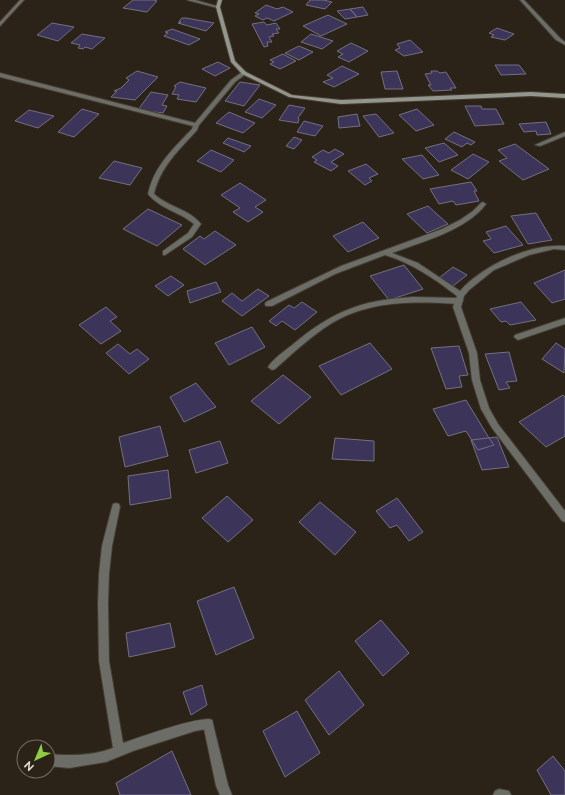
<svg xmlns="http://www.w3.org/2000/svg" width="565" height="795" font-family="Raleway,sans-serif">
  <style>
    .building { fill: #3d3459; stroke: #73707f }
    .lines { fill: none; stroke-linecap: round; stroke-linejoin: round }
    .lane-casing { stroke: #453d33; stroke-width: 2 }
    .street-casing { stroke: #453d33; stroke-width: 2 }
    .secondary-casing { stroke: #453d33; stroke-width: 2 }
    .lane { fill: #6b6d66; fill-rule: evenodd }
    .street { fill: #6b6d66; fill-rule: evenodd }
    .secondary { fill: #93968c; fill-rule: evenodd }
  </style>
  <rect width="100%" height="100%" fill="#2b2318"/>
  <path class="building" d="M133,0H154L157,1L147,12L123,8Z
    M310,0H323L332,2L325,9L306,5Z
    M266,5L277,9L283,7L293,12L274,21L267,18L263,20L255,16L259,14L255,13Z
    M363,7L368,15L357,17L350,9Z
    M350,9L357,17L345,19L337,11Z
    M328,15L347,24L321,36L303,26Z
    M182,18H186L214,23L206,31L178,23L181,22L179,21Z
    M264,22L267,25L276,23L280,29H276L279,33L272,34L274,36L269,37L272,42H267L268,46L264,47L252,24Z
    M52,23L74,27L58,41L37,35Z
    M497,28L514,34L505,40L491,37L494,35L489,33Z
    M172,29L183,33L200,39L189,45L164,36L168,33L165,32Z
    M82,34L105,38L92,49L85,47L83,49L78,48L80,45L71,43Z
    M311,34L333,41L322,49L301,42Z
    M410,40L423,52L404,56L395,50L400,48L397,44Z
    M351,43L368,51L349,62L338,57L343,54L337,51Z
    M299,46L313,52L299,60L285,53Z
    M283,54L296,61L280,69L270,64L274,62L270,60Z
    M218,62L230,68L215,76L202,69Z
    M495,65H519L526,74L501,75Z
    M342,66L359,74L334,87L323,82L333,78L327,75Z
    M137,71L158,77L135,100L111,97L117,91H114L121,88L129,80L126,78Z
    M397,71L403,89H385L381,72Z
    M431,71H437L440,73L446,72L456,88H450L452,90L433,91L428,85H431L425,74L432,73Z
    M180,82L206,88L196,102L177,99L179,95L172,94L176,87L174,86Z
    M240,82L260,85L244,106L225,101Z
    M151,92L168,95L162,105L167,106L163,113L138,110Z
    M259,99L276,105L262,118L245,112Z
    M289,105L305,108L298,118L299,119L298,123L279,120Z
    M465,106H481L482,109H496L504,124L475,126Z
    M82,109L99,114L74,137L58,132Z
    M417,109L434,125L416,131L399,115Z
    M29,110L54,116L38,128L15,121Z
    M229,112L255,123L243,133L216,123Z
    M357,114L360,126L339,128L338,117Z
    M376,114L394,133L379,137L363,116Z
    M304,121L323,126L315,136L297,132Z
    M546,122L551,134L537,135L536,131L524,132L519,124Z
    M454,132L475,142L471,145L467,143L462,147L445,139Z
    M294,137L302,140L294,149L286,146Z
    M228,138L251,146L244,152L223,143Z
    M444,143L458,155L439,162L425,148Z
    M515,144L549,169L523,180L499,161L507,158L498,150Z
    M335,149L344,154L331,162L338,166L331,171L314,162L317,160L312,157L323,150L329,153Z
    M211,150L234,160L221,172L197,161Z
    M473,154L489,162L468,179L451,170Z
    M422,155L439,175L423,179L402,159Z
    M114,161L142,168L130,185L99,178Z
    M366,164L378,174L369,178L372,181L365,185L348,171Z
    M471,182L477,191H474L479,201L456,205L453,201L439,204L430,189Z
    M240,183L266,200L255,207L263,212L248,222L233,212L240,208L221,195Z
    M428,206L448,224L427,233L407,214Z
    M148,209L182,225L157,246L123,229Z
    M536,213L552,240L528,244L511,216Z
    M363,222L379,238L348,252L333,236Z
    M506,226L523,245L494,253L483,241L491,239L486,232Z
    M215,231L236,245L205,265L183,249L200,236L204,239Z
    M404,265L423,289L389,300L370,276Z
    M453,267L467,275L453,286L439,278Z
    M565,270V299L552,303L534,283Z
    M171,276L184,285L168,296L155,286Z
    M216,282L221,292L190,303L187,291Z
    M258,289L269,296L242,316L222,301L232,293L242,301Z
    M302,302L317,312L295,330L282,321L276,326L269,321L289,305L294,308Z
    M521,302L536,320L510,325L506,321L501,322L490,309Z
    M106,307L117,317L110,321L121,331L101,344L79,325Z
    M252,327L265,347L229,365L215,343Z
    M370,343L392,369L341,395L319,366Z
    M556,343L565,349L564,373L542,359Z
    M118,344L130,354L137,349L149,359L129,374L106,353Z
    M459,346L468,375L459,376L462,387L446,389L431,348Z
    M509,352L517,381L506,382L510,388L499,390L485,354Z
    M283,375L311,397L279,424L251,401Z
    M196,383L216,407L184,422L170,397Z
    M563,395L565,397V436L546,447L519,422Z
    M466,400L489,438L494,445L478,450L466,431L448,436L433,409Z
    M160,426L168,456L125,467L119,437Z
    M497,437L509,467L482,470L471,440Z
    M335,438L374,441V461L332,459Z
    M220,441L228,463L196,473L189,450Z
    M168,470L171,498L130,505L128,476Z
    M227,496L253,520L228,542L202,518Z
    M397,498L423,532L409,541L397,525L390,528L376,511Z
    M320,502L356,532L335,555L299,522Z
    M234,587L254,638L216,655L197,601Z
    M381,620L409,653L383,676L355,641Z
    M170,623L175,647L129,657L126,633Z
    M339,671L364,705L329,735L305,700Z
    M202,685L207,705L191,715L183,692Z
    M297,711L320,753L285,777L263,731Z
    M172,751L191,795H120L116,783Z
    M553,756L565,771V795H551L537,770Z"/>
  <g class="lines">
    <defs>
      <path id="lane" d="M20,0H24L0,26V22Z
        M413,297L459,298L463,301L459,304C416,301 370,300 332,323C311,336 293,353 275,369L272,370L268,367C273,359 283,352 291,346C331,312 360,300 413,297Z
        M116,503L119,504L120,507L112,546L109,574L108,603L109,661L123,743C138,738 200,715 212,720L213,724L212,728L195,731L133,751L106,762L69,768L48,766V754C69,756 93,756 113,748L99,661L98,603L99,574L102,546L112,507L113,504Z"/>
      <path id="street" d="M187,0H195L220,7L218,8Z
        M520,0H524L560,38L565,42V45L556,40Z
        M242,72L247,73L235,82L199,125L197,130C179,150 160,167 154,194C168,207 189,209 201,224L192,237L165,255H163V251L188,233L194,224C180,212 160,209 148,194C154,166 173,149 192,129L193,126L0,77V73L195,123L231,80Z
        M565,132V136L540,146L535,145Z
        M483,202L486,204C467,230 422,242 392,253L418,263L460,291C483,265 531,243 565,246V250L554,249L529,255L494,270L469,290L464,296L461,307L477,353L480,380L489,408L498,424L565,511V522L562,521L492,428L481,409L472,380L469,353L453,307L457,296C435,279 412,263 385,255L335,274L272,306H266L265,304L266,302L341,266L442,229L460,220L473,211L481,203Z
        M565,318V324L518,340L514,337L515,335Z
        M208,719L212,720L213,724L228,785L232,795H220L216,786L203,724L204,720Z
        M499,789L509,791L511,795H493L495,791Z"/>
      <path id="secondary" d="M218,0H222L220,7L235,61L246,72L292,95L341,100L531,92L565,94V98L531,96L341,104L289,97L242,74L231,62L216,7Z"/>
    </defs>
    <use href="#lane" class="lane-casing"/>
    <use href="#street" class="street-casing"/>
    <use href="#secondary" class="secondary-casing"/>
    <use href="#lane" class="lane"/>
    <use href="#street" class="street"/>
    <use href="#secondary" class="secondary"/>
  </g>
  <g transform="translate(36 759) rotate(224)"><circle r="19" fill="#2b2318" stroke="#756d64"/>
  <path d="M0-3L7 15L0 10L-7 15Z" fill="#8dce44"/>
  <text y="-6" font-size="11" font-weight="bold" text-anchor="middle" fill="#e3ddd6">N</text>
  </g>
</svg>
